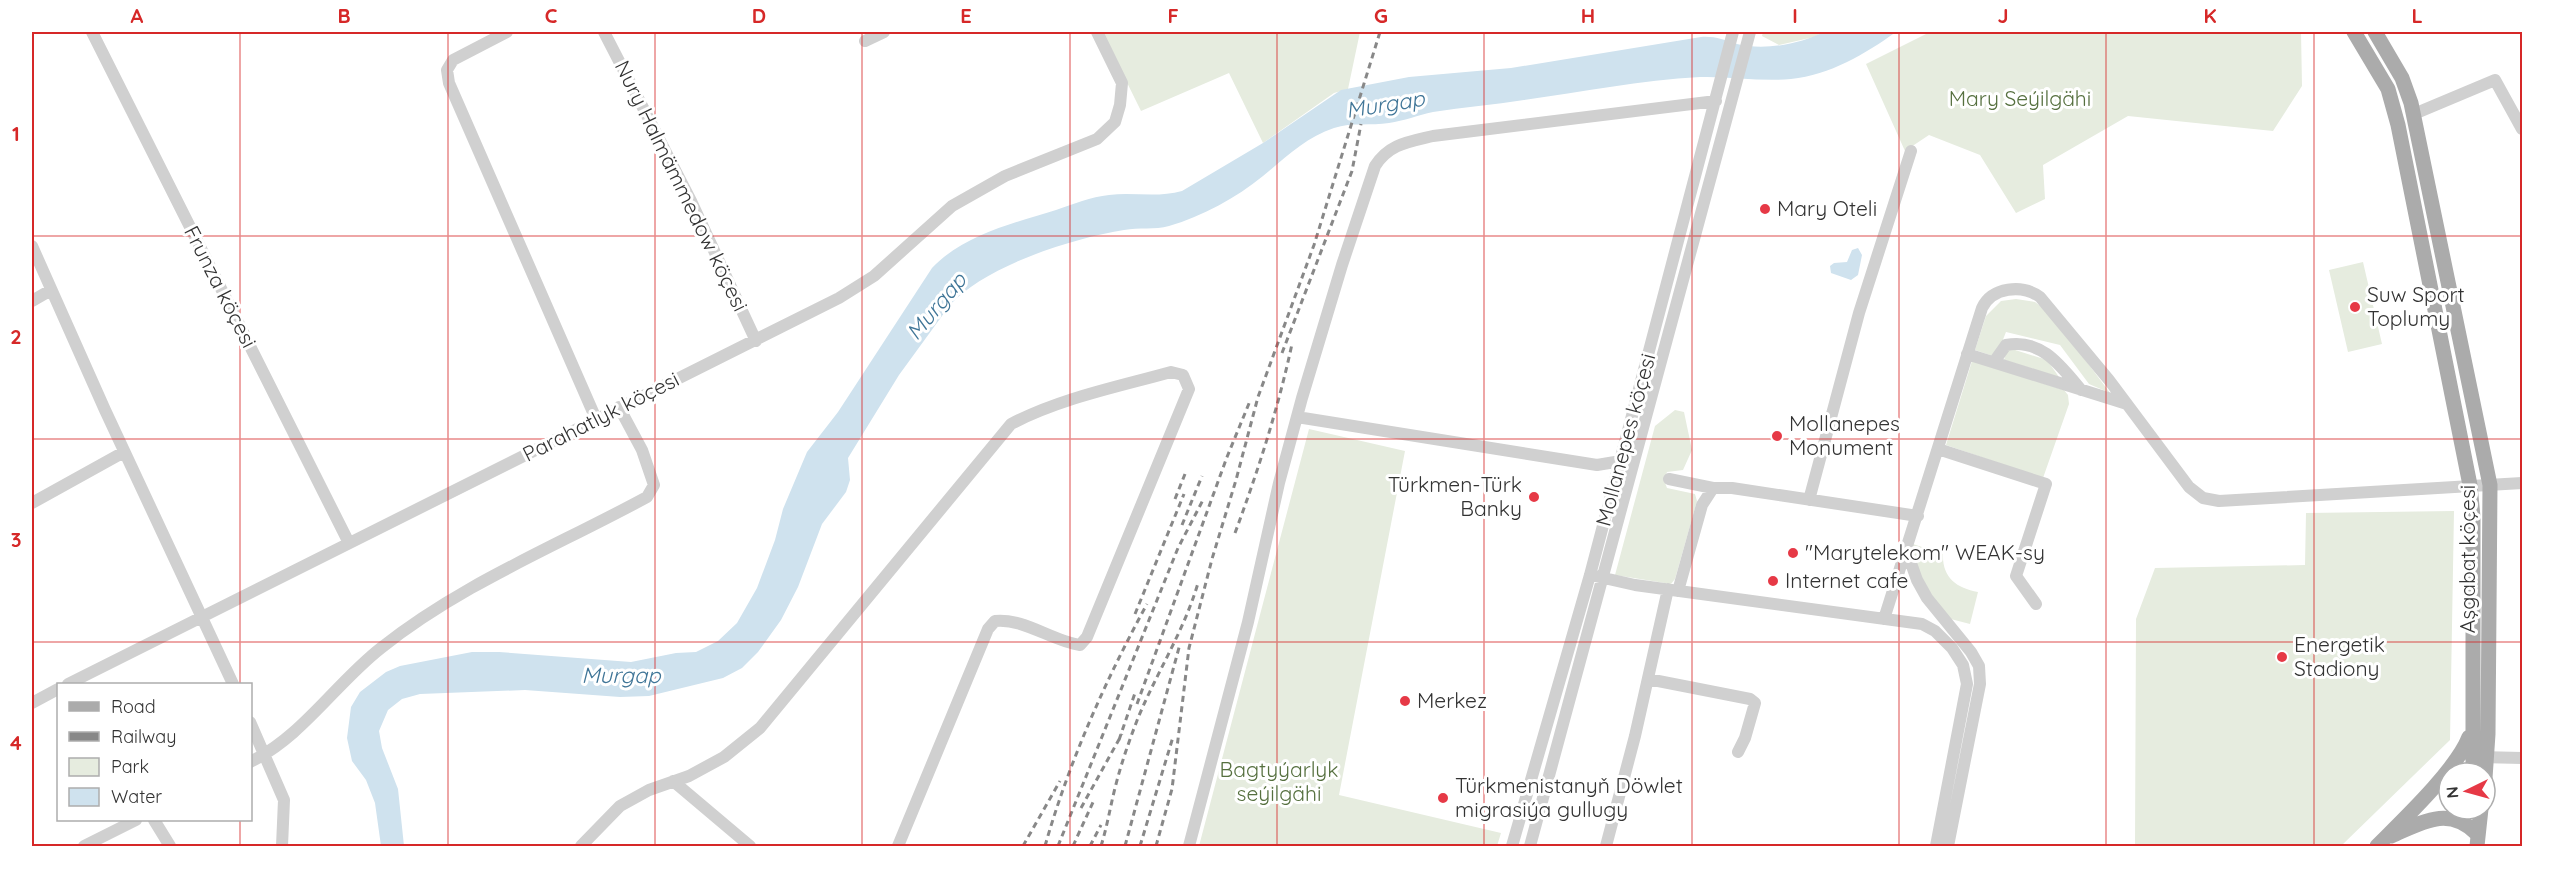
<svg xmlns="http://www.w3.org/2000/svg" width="2554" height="878" font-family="Quicksand,sans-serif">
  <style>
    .green { fill: #e6ecdf }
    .water { fill: #cfe2ee }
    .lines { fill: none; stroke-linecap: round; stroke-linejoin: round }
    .minor { stroke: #d0d0d0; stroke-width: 12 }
    .major { stroke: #ababab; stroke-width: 15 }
    .rail { stroke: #888; stroke-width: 3; stroke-dasharray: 6 4.5; stroke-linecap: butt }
    .grid { fill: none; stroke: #d62828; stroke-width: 1.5; stroke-opacity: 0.55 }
    .poi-dot { fill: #e63946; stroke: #fff; stroke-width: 2 }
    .labels { text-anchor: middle; stroke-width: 6; stroke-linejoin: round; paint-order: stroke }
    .park-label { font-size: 21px; fill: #56703f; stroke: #fff }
    .street-label { font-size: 21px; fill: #333; stroke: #fff }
    .poi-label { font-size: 21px; fill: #333; stroke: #fff; text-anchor: start }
    .water-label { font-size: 22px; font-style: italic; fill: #3f7597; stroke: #fff }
    .neatline { fill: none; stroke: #d62828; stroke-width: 2 }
    .grid-label { font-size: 20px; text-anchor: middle; font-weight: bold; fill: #d62828 }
  </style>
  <rect width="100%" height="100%" fill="#fff"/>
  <path class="green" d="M1102,32H1360L1348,89L1334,93L1263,143L1229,73L1141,111Z
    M1763,32H1824L1814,37L1779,45L1762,36Z
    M1930,32H2301L2302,86L2273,131L2128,116L2043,165L2045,199L2016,213L1980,155L1929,135L1905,151L1866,64Z
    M2363,262L2382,344L2348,352L2329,270Z
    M2016,299L2035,302L2051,314L2110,393L2089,384L2060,345L2006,332L1996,357L1975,350L1986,316L2001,301Z
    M2012,349L2047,360L2059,377L2004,360L2007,350Z
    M1972,361L2064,390L2068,395L2069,404L2043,478L1946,445Z
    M1675,410L1684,412L1692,450L1683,470L1667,472L1664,480L1667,488L1695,494L1697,501L1675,579L1671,584L1615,575L1655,426Z
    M1309,429L1405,451L1339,795L1501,833L1497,846H1199Z
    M2454,511L2450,740L2341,846H2135L2136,619L2155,568L2305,565L2306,513Z
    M1910,543L1943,554C1942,577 1956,588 1978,592L1970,624L1943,617L1927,598Z"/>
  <path class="water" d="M1824,32H1896C1865,54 1830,75 1791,79C1761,82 1730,76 1700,77C1641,80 1582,92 1524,100C1494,105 1463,107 1433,112C1418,115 1404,121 1389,123C1371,126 1352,122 1334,128C1306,137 1285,158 1263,176C1236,198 1203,216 1169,226C1155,230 1139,227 1124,230C1073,238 985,266 950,305L899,375L848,458L850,480L846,492L822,524L798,587L781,620L758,652L742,668L723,678L649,696L620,697L525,690L420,694L402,699L388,710L379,731L382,748L398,789L404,846H381L375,803L366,780L352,761L347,738L351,707L360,692L386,672L400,666L472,652H499L631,662L676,653L696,652L718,641L737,623L757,588L775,540L783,509L807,452L838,412L932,268C963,235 1014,223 1056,210C1073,204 1091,197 1109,195C1133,192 1158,198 1182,191L1263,143L1341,90L1409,77L1511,68L1701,37C1715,36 1724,40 1737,44C1764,51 1800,44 1824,32Z
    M1858,248L1862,255L1858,275L1851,280L1831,273L1830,266L1834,263L1847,262L1852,250Z"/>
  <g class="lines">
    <path class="minor" d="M92,32L349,543
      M507,32L453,60L447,70L449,83L596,419
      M604,32L691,201L756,341
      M865,41L884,32
      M2414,114L2495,80L2522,129
      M32,246L105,410L233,684
      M32,301L51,290
      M1967,354L2127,404
      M1994,362L2006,345C2041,338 2061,366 2081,390
      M1297,417L1597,465L1621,461
      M1938,449L2046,484L2016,576L2036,604
      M1669,479L1713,488
      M1809,500L1859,313L1911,151
      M32,503L124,452
      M1907,552L1917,580L1927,598L1971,652L1979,666L1980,684L1948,846
      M1595,576L1635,585L1922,624L1935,631L1952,648L1963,665L1967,684L1936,846
      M1678,591L1702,505L1713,488H1732L1918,516
      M1884,619L1982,308C1992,287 2022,284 2040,297L2109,380L2189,487L2203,498L2219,501L2522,483
      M1648,679L1750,699L1755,703L1745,738L1738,752
      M68,684L839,298L874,276L952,206L1005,176L1097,139L1115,122L1120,105L1122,83L1097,32
      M32,703L58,689
      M250,722L284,800L282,846
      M2479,757L2522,758
      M250,762C302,737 336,683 381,648C461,584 557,546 647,497L654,485L642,450L619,407
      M673,781L750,846
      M154,820L170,846
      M84,846L136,820
      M581,846L620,806L649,790L689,776L724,757L760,728L1011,424C1061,398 1117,387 1171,372L1183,375L1189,389L1087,637L1080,645C1052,641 1024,618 995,621L988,629L898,846
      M1189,846L1248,622L1279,483L1302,398L1342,265L1375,166C1389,144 1408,142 1433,136L1716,101
      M1512,846L1590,575L1733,32
      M1530,846L1750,32
      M1606,846L1635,736L1668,589"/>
    <path class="major" d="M2354,32L2388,89L2398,125L2470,485L2473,517V773
      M2375,32L2402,78L2411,103L2490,485L2488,734L2485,778
      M2391,836C2421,823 2448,805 2476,833
      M2377,846C2402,821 2457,769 2469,737
      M2477,846L2481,809"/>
    <path class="rail" d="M1282,353L1352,171L1361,124
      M1175,499L1185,474
      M1182,525L1202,476
      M1235,533C1258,471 1278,409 1292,344
      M1135,614L1184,494
      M1137,704L1227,457L1250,401
      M1119,740L1135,693
      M1081,808L1122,734
      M1023,846L1060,781
      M1045,846C1069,762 1105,681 1147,604
      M1058,846L1178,548L1204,498
      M1073,846L1094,800
      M1090,846L1101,825
      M1101,846C1107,827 1110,808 1115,788C1121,764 1129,741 1138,718C1157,672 1184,631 1198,583
      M1125,846L1180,644
      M1140,846L1173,737
      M1156,846L1172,789L1189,648L1212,559L1236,480L1258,397L1314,245L1380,32"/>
  </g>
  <path class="grid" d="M240,32V684M448,32V846M655,32V846M862,32V846M1070,32V846M1277,32V846M1484,32V846M1692,32V846M1899,32V846M2106,32V846M2314,32V846M32,236H2522M32,439H2522M32,642H2522M240,820V846"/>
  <g class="poi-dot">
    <circle cx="1765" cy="209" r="6"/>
    <circle cx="2355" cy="307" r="6"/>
    <circle cx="1777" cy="436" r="6"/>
    <circle cx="1534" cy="497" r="6"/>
    <circle cx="1793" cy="553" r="6"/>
    <circle cx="1773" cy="581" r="6"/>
    <circle cx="2282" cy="657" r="6"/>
    <circle cx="1405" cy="701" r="6"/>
    <circle cx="1443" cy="798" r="6"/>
  </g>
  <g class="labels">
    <g class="park-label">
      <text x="2020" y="106">Mary Seýilgähi</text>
      <text x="1279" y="777">Bagtyýarlyk<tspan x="1279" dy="24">seýilgähi</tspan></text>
    </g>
    <g class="street-label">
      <text transform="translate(681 186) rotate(64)" y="7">Nury Halmämmedow köçesi</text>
      <text transform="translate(220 287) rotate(63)" y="7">Frunza köçesi</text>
      <text transform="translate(601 417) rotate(-27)" y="7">Parahatlyk köçesi</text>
      <text transform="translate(1626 440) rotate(-75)" y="7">Mollanepes köçesi</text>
      <text transform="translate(2468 559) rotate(-90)" y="7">Aşgabat köçesi</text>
    </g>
    <g class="poi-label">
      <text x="1777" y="216">Mary Oteli</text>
      <text x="2367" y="302">Suw Sport<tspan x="2367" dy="24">Toplumy</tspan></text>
      <text x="1789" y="431">Mollanepes<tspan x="1789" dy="24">Monument</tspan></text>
      <text x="1522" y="492" text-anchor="end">Türkmen-Türk<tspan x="1522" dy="24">Banky</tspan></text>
      <text x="1805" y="560">"Marytelekom" WEAK-sy</text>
      <text x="1785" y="588">Internet cafe</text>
      <text x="2294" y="652">Energetik<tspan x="2294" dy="24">Stadiony</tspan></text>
      <text x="1417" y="708">Merkez</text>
      <text x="1455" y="793">Türkmenistanyň Döwlet<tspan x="1455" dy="24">migrasiýa gullugy</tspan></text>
    </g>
    <g class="water-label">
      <text transform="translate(1385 104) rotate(-9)" y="8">Murgap</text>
      <text transform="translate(936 306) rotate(-50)" y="8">Murgap</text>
      <text x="621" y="683">Murgap</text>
    </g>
  </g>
  <rect width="2554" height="878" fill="none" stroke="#ffffff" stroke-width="66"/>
  <rect x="57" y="683" width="195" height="138" fill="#ffffff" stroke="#adadad" stroke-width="1.5"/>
  <rect x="69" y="702" width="30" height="9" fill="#ababab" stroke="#adadad" stroke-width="1.5"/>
  <text x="111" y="713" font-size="18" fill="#333333">Road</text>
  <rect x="69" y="732" width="30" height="9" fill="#888888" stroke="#adadad" stroke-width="1.5"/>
  <text x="111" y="743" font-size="18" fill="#333333">Railway</text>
  <rect x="69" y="758" width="30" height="18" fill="#e6ecdf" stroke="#adadad" stroke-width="1.5"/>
  <text x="111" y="773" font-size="18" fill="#333333">Park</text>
  <rect x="69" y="788" width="30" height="18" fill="#cfe2ee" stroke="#adadad" stroke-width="1.5"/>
  <text x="111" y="803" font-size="18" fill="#333333">Water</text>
  <g transform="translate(2467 791) rotate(265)"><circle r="28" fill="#ffffff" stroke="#adadad" stroke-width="1.5"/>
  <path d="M0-4.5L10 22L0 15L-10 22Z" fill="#e63946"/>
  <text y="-9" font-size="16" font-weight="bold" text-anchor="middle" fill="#333333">N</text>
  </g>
  <rect x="33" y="33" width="2488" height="812" class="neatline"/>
  <g class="grid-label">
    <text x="137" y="23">A</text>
    <text x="344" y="23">B</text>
    <text x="551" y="23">C</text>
    <text x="759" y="23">D</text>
    <text x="966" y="23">E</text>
    <text x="1173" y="23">F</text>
    <text x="1381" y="23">G</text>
    <text x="1588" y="23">H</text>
    <text x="1795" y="23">I</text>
    <text x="2003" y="23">J</text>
    <text x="2210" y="23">K</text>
    <text x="2417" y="23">L</text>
    <text x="16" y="141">1</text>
    <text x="16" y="344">2</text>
    <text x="16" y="547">3</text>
    <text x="16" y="750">4</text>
  </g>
</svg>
